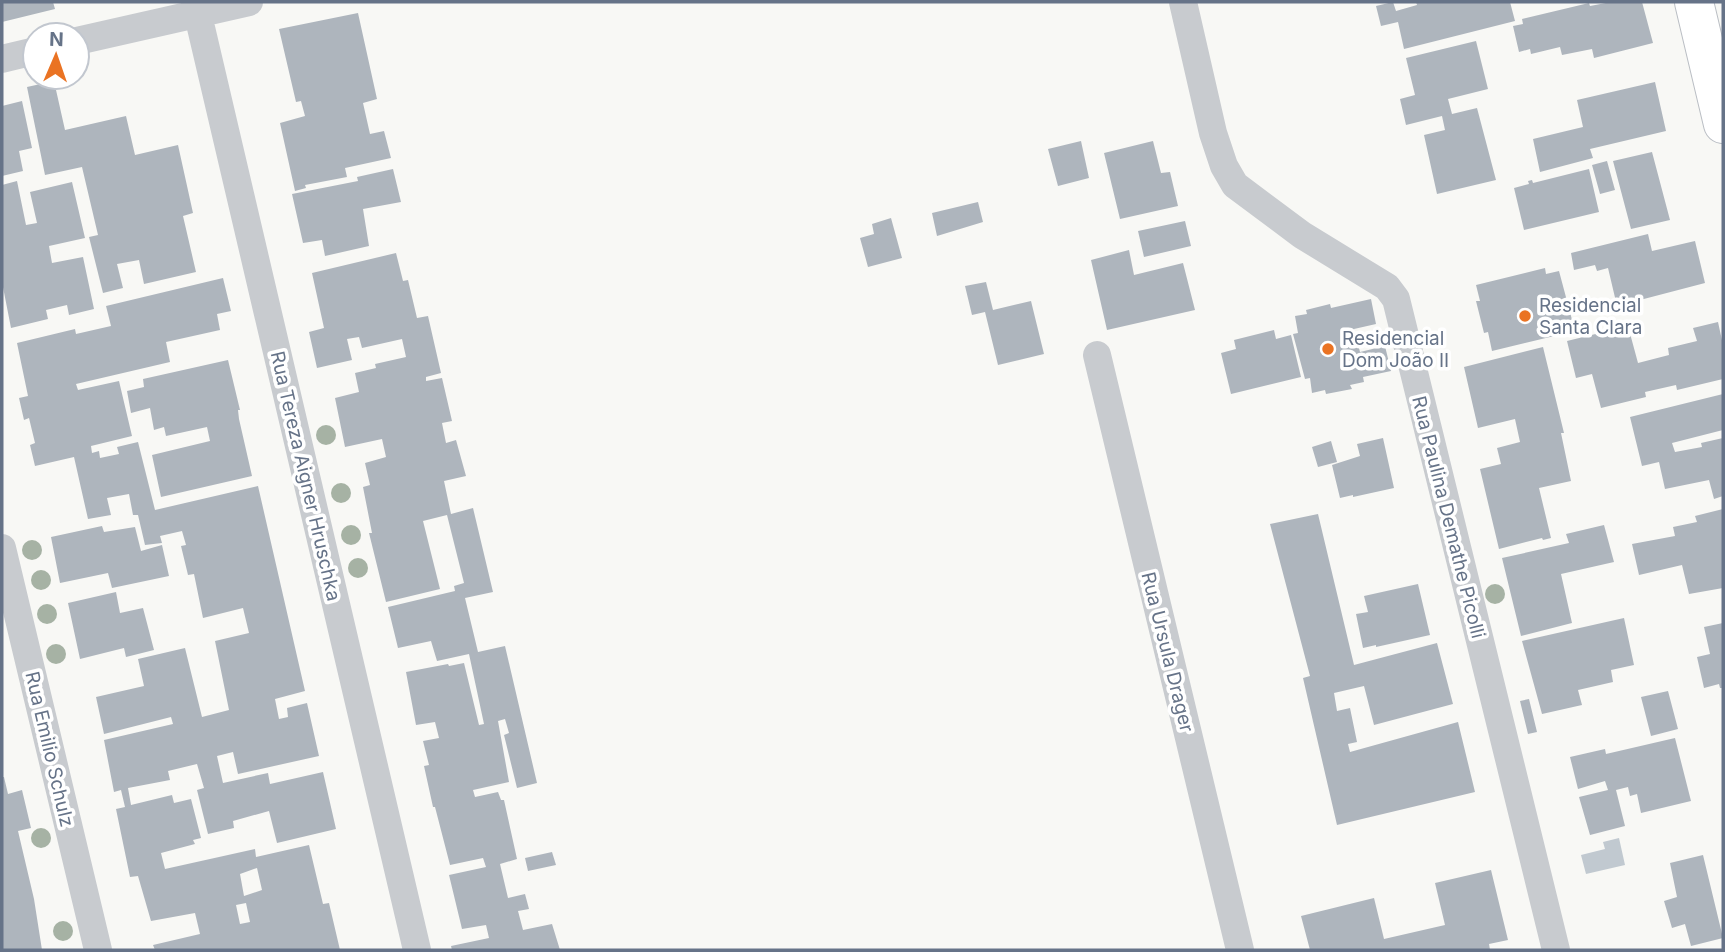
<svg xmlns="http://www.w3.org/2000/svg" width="1725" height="952" font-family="Inter,sans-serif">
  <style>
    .water { fill: #c1c9d0 }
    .building { fill: #aeb5bd; fill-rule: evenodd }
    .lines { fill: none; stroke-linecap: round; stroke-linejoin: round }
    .secondary-casing { stroke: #babec4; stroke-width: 40 }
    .minor { stroke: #c8cbcf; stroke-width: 28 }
    .secondary { stroke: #fff; stroke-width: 38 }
    .tree { fill: #a6b2a4 }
    .poi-dot { fill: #ea7323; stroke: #fff; stroke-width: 2.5 }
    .labels { text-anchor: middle; stroke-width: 7; stroke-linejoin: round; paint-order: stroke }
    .poi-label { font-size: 19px; fill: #667388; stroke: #fff; text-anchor: start }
    .street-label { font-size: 19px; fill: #667388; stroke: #fff }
  </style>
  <rect width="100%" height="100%" fill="#f8f8f5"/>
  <path class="water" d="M1619,838L1625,865L1586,874L1581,855L1605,849L1603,842Z"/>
  <path class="building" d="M2,2H53L55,9L2,22Z
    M1393,2L1396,11L1417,5L1416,2H1510L1515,21L1404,49L1398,22L1381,26L1376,6Z
    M1611,2H1642L1653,43L1594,58L1592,49L1562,55L1560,47L1531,54L1530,49L1519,52L1513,26L1523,24L1522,19L1589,3L1590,6Z
    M358,13L377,99L363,103L370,134L384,131L391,158L345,168L347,177L305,185L306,188L295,191L280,123L305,116L301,101L296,102L279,29Z
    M1476,41L1488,89L1448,99L1452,114L1477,108L1496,180L1437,194L1424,135L1445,130L1442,116L1406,125L1400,99L1415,95L1406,58Z
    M54,81L65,130L126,116L135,155L178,145L193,213L183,216L196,272L144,284L139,260L117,264L123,288L103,293L89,237L98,235L82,167L45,175L27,87Z
    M1655,82L1666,131L1590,149L1593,158L1540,172L1533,139L1583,127L1577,100Z
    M22,101L32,148L19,151L23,171L2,176V106Z
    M1081,141L1089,178L1058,186L1048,149Z
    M1153,141L1161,173L1170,172L1178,206L1120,219L1104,153Z
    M1652,152L1670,220L1631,229L1613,161Z
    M1607,161L1615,190L1600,194L1592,165Z
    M393,169L401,202L363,209L369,246L325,256L322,240L303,243L292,194L358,181L357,177Z
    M1589,169L1599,212L1524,230L1514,188L1529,184L1528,181L1532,180L1533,183Z
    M17,181L26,225L37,223L30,192L72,182L85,238L49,246L52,263L83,257L94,309L69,315L67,305L46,310L48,319L11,328L2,282V185Z
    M978,202L983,222L937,236L932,213Z
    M891,218L902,258L868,267L860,238L874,234L872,224Z
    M1185,221L1191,246L1144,257L1138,231Z
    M1648,234L1652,251L1695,241L1705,283L1617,306L1608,268L1597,271L1595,265L1574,270L1571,253Z
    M1129,250L1134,275L1183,263L1195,310L1107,330L1091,260Z
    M396,253L403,281L408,280L417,318L428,316L441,373L426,377V381L442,378L452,421L442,423L446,443L456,440L466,476L444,481L451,514L473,508L493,592L465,598L478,652L505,646L537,783L517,788L504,735L509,733L505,719L498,721L509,782L473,790L475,797L498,792L501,800H504L517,859L500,864L508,898L525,894L529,909L518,911L523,930L552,924L560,950H452L451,946L489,938L486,925L462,929L449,875L486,867L483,858L450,865L435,807H433L424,766L429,765L423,741L439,738L435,722L416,725L406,672L448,664L449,666L464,663L479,725L484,724L469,654L437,661L431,641L398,648L388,607L455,591L454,586L464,583L447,515L423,521L440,589L386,602L369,533H372L363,487L370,485L365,463L386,457L382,439L345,447L335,398L359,392L355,373L376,368L375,364L406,357L402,339L362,348L359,337L347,339L352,360L317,368L309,332L324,328L312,273Z
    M1545,268L1546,274L1559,271L1575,331L1492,351L1488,332L1484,333L1476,301H1480L1476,285Z
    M223,278L231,311L217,314L220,330L166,342L170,362L76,384L78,390L119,381L132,436L91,446L92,453L99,451L100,458L119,454L117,447L138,442L155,510L258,486L305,691L275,699L279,719L288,717L287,708L307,703L319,756L238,774L233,752L217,756L223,783L268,773L270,784L323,772L336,829L277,843L269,811L233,821L234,828L208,834L197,790L204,788L197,764L168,771L170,780L128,788L131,805L172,795L174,803L191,799L201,838L193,840L195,844L161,853L165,869L255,849L256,857L309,845L323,904L329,903L340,950H155L153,945L200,934L195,913L151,921L138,876L130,877L116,809L125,807L121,790L114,792L104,740L173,724L171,717L104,734L96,697L144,686L138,659L185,648L202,717L229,710L215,641L249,633L243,608L203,618L194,574L188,575L181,546L186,545L182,531L160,536L162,543L145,545L138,515H133L129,494L107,498L111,515L88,519L74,457L35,466L30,445L35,443L29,418L24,420L19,398L28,396L17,343L75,329L76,334L111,326L106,306ZM257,868L262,890L244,896L240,874ZM246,903L250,922L240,924L236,905Z
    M986,282L993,310L1031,301L1044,354L998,365L985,312L972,315L965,286Z
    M1371,299L1376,324L1354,329L1360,352L1385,346L1391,371L1363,377L1364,382L1350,385L1352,389L1326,394L1325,390L1312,393L1310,378L1305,379L1293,334L1298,333L1295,316L1307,314L1306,310L1330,304L1331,308Z
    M1718,322L1723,345V379L1677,390L1676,385L1645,392L1646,397L1601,408L1592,374L1576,378L1567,341L1628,326L1638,363L1669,355L1668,348L1697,341L1693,328Z
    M1274,330L1276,339L1291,335L1301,377L1231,394L1221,353L1236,349L1234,340Z
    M1543,347L1564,433H1561L1571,481L1539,488L1551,538L1543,540L1542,538L1499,549L1480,469L1501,464L1497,448L1520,442L1515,419L1478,428L1464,367Z
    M228,360L240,410H238L239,419L252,476L161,497L152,455L210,441L207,427L166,436L164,427L154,430L150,408L131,413L127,391L144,387L143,379Z
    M1723,394V430L1672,443L1675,452L1702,447L1701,443L1723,438V496L1714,499L1709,480L1665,489L1659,462L1642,466L1630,417Z
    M1383,438L1394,488L1353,497V495L1340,498L1332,465L1360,456L1357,444Z
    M1331,441L1337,462L1318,467L1312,447Z
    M1723,509V588L1689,594L1682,565L1639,575L1632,544L1675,536L1673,527L1697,522L1695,516Z
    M1318,514L1354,665L1437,643L1453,704L1374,725L1364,686L1334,693L1337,711L1350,708L1357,742L1348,744L1350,752L1458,722L1475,792L1337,825L1303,678L1310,676L1270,524Z
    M1604,525L1614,562L1561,574L1572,623L1521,636L1502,558L1569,543L1566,534Z
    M102,526L104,532L135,527L141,551L162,545L169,576L112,588L108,573L60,583L51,537Z
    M1418,584L1430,635L1376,647V645L1363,648L1356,614L1368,612L1364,596Z
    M116,592L120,613L143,608L154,650L126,657L124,648L80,659L68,603Z
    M1624,618L1634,665L1611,670L1613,682L1578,690L1582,705L1542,714L1522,641Z
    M1723,623V688H1720L1719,684L1704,688L1697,657L1710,654L1704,627Z
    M1668,691L1678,729L1651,736L1641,697Z
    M1529,699L1537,732L1528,734L1520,701Z
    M1675,738L1691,801L1641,813L1637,794L1630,796L1628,787L1616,790L1625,826L1590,835L1579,797L1608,790L1605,781L1578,789L1570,757L1605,749L1606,754Z
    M2,777H4L8,794L22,790L31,828L18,831L34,899L42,950H2Z
    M552,852L556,865L528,871L525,858Z
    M1703,855L1723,938L1691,946L1685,924L1672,928L1664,901L1677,897L1670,863Z
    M1491,870L1508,940L1489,944L1490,950H1310L1301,916L1374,898L1384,939L1445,925L1435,883Z"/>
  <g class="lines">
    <defs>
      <path id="secondary" d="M1694,2L1723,124"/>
    </defs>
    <use href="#secondary" class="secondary-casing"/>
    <path class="minor" d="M195,2L417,950
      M1183,2L1213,133L1224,166L1235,185L1302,235L1387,287L1396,299L1556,950
      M77,41L249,2
      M2,59L35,51
      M1097,355L1240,950
      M2,548L98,950"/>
    <use href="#secondary" class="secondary"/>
  </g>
  <g class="tree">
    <circle cx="326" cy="435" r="10"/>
    <circle cx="341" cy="493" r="10"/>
    <circle cx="351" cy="535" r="10"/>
    <circle cx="32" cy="550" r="10"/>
    <circle cx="358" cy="568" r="10"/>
    <circle cx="41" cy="580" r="10"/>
    <circle cx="1495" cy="594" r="10"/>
    <circle cx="47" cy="614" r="10"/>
    <circle cx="56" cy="654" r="10"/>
    <circle cx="41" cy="838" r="10"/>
    <circle cx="63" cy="931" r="10"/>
  </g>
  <g class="poi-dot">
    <circle cx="1525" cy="316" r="7"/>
    <circle cx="1328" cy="349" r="7"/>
  </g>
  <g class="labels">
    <g class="poi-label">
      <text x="1539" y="312">Residencial<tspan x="1539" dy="22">Santa Clara</tspan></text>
      <text x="1342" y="345">Residencial<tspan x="1342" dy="22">Dom João II</tspan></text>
    </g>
    <g class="street-label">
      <text transform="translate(306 476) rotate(77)" y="7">Rua Tereza Aigner Hruschka</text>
      <text transform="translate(1449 517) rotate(76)" y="7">Rua Paulina Demathe Picolli</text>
      <text transform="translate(1168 652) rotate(76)" y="7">Rua Ursula Drager</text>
      <text transform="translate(50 749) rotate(77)" y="7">Rua Emilio Schulz</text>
    </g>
  </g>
  <rect width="1725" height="952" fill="none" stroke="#667388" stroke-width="7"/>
  <g transform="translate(56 56) rotate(2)"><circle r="33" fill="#ffffff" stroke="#c2c7cf" stroke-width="2"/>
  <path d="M0-5L12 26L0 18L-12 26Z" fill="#ea7323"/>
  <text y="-10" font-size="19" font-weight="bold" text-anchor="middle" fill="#667388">N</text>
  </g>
</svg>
